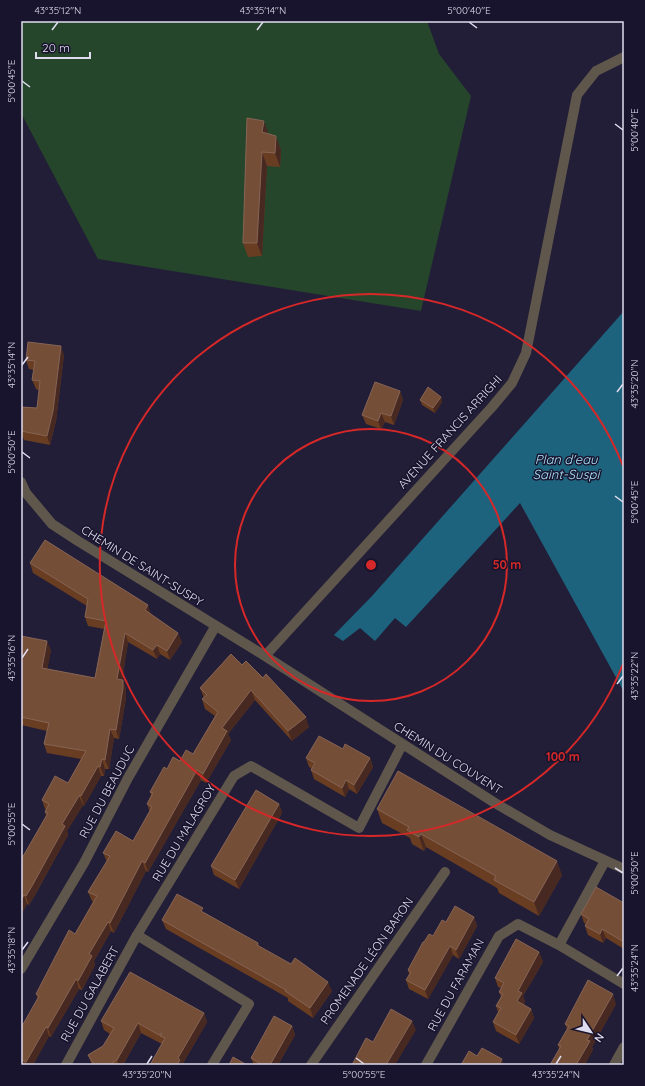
<svg xmlns="http://www.w3.org/2000/svg" width="645" height="1086" font-family="Quicksand,sans-serif">
  <style>
    .green { fill: #26462c }
    .water { fill: #1e637e }
    .lines { fill: none; stroke-linecap: round; stroke-linejoin: round }
    .minor { stroke: #60574c; stroke-width: 10 }
    .wall { fill: #693d22 }
    .shaded-wall { fill: #472921 }
    .building { fill: #754e38; stroke: #866455 }
    .ticks { fill: none; stroke: #dedcee; stroke-width: 1.5 }
    .ring { fill: none; stroke: #d62828; stroke-width: 2 }
    .labels { text-anchor: middle; stroke-width: 3; stroke-linejoin: round; paint-order: stroke }
    .street-label { font-size: 12px; fill: #dedcee; stroke: #19142d }
    .water-label { font-size: 13px; font-style: italic; fill: #ace2fb; stroke: #19142d }
    .centre { fill: #d62828; stroke: #19142d; stroke-width: 2 }
    .ring-label { font-size: 12px; text-anchor: middle; font-weight: bold; fill: #d62828; stroke: #19142d; stroke-width: 3; stroke-linejoin: round; paint-order: stroke }
    .neatline { fill: none; stroke: #dedcee; stroke-width: 1.5 }
    .ticks-label { font-size: 10px; text-anchor: middle; fill: #dedcee }
  </style>
  <rect width="100%" height="100%" fill="#221e37"/>
  <path class="green" d="M21,21H427L439,54L471,96L421,311L98,259L21,113Z"/>
  <path class="water" d="M624,311V692L520,503L406,627L395,618L375,641L360,628L343,641L334,635L372,596Z"/>
  <g class="lines">
    <path class="minor" d="M21,482L26,493L52,524L78,541L265,656L495,803L550,835L624,869
      M265,656L492,407L512,383L526,353L577,95L596,71L624,57
      M559,945L624,984
      M21,969L84,863L128,778L215,627
      M66,1065L137,935
      M212,1065L249,1004L137,935L234,776L251,766L359,828L402,745
      M311,1065L445,872
      M426,1065L499,936L518,924L559,945L605,861
      M614,1065L624,1047"/>
  </g>
  <path class="wall" d="M247,118L269,134L281,150L280,167L267,166L262,256L248,257L243,243Z
    M64,355L56,421L50,445L24,440L21,432V407L37,408L39,390L36,389L32,380L34,370L29,369L26,360Z
    M400,391L403,400L394,425L385,422L381,429L366,424L362,415Z
    M441,397L442,402L435,413L422,405L420,400Z
    M30,563L151,614L182,642L170,660L160,654L157,659L128,642L122,680H123L126,689V698L119,739L114,738L109,769H105L104,776H101L84,806L83,805L67,831L68,835L35,895L29,905L27,904L21,915V860L46,816L45,812L46,809H45L42,800L68,783L81,759L47,753L44,744L47,731L21,725V636L51,650L47,669L95,678L104,629L88,626L85,617L87,606L33,573Z
    M231,654L309,727L292,741L255,700L228,734L231,740L206,783L201,780L148,872L146,871L114,933L111,931L94,961L95,965L82,990L79,989L51,1037L49,1036L33,1065H21L38,999L36,994L75,934L93,902L92,901L88,892L107,862L103,853L133,841L150,812L147,804L151,795L150,792L167,769L180,761L193,754L215,716L205,709L202,699L204,698L200,688Z
    M343,749L370,758L373,767L357,794L349,789L345,797L314,779L311,770V768L309,767L306,758Z
    M279,804L282,813L239,889L214,875L211,866Z
    M377,809L562,875L539,916L499,893L497,888L426,847L424,851L412,844L410,838L382,823Z
    M624,903V949L606,938L603,943L588,935L585,926L586,924L584,923L581,914Z
    M204,913L258,943L259,946L332,991L313,1018L288,1001V998L166,929L162,920Z
    M474,917L477,926L459,959L453,955L428,999L409,989L406,980L409,974L408,970L424,942L433,936L446,922Z
    M539,952L543,962L523,996L525,1002L524,1005L531,1009L534,1018L519,1044L496,1031L493,1022L498,1012L496,1006L501,997L499,992L501,988L498,987L495,978Z
    M616,1004L592,1047L593,1050L559,1049L558,1045L567,1029L565,1024Z
    M204,1013L207,1022L182,1065H150L162,1044L141,1033L123,1065H92L88,1055L103,1046L110,1034L104,1030L101,1021Z
    M292,1026L295,1035L278,1065H254L251,1058Z"/>
  <path class="shaded-wall" d="M264,121L269,135L262,132Z
    M276,136L281,150L280,167L275,153Z
    M262,152L267,166L262,256L257,243Z
    M61,346L64,355L56,421L50,445L47,436Z
    M400,391L403,400L394,425L391,416Z
    M441,397L442,402L435,413L433,408Z
    M381,413L385,422L381,429L378,421Z
    M148,605L151,615L145,610Z
    M125,633L128,642L121,688L117,679Z
    M178,633L182,642L170,660L167,651Z
    M47,641L51,650L46,677L42,668Z
    M157,645L160,654L157,659L153,650Z
    M123,680L126,689V698L119,739L116,730Z
    M251,690L255,700L228,734L231,740L206,783L203,774L222,728Z
    M306,717L309,727L292,741L288,731Z
    M110,729L114,738L109,769L105,760Z
    M370,758L373,767L357,794L354,785Z
    M102,759L105,769L104,776L100,767Z
    M98,766L101,776L84,806L81,796Z
    M197,770L201,780L148,872L145,863Z
    M346,780L349,789L345,797L342,788Z
    M79,796L83,805L67,831L68,835L29,905L26,896L62,824Z
    M279,804L282,813L239,889L235,880Z
    M421,834L426,847L424,851L419,837Z
    M142,861L146,871L114,933L110,923Z
    M557,861L562,875L539,916L534,902Z
    M24,895L27,904L21,915V900Z
    M474,917L477,926L459,959L456,950Z
    M108,922L111,931L94,961L95,965L82,990L78,981L89,954Z
    M602,929L606,938L603,943L600,934Z
    M450,946L453,955L428,999L425,990Z
    M539,952L543,962L523,996L525,1002L520,1010L517,1001L518,991Z
    M76,979L79,989L51,1037L48,1028Z
    M328,982L332,991L313,1018L310,1008Z
    M613,994L616,1004L592,1047L593,1050L585,1065H576L587,1040Z
    M531,1009L534,1018L519,1044L516,1035Z
    M204,1013L207,1022L182,1065H177L178,1058Z
    M412,1021L416,1030L395,1065H386Z
    M138,1023L141,1033L123,1065H119L117,1060Z
    M292,1026L295,1035L278,1065H270Z
    M46,1027L49,1036L33,1065H27L26,1062Z
    M502,1059L504,1065H499Z
    M22,1060L24,1065H21V1063Z"/>
  <path class="building" d="M247,118L264,121L262,132L276,136L275,153L262,152L257,243H243Z
    M28,342L61,346L53,411L47,436L21,431V407L37,408L40,381L32,380L35,361L26,360Z
    M375,382L400,391L391,416L381,413L378,421L362,415Z
    M428,387L441,397L433,408L420,400Z
    M45,540L148,605L145,610L178,633L167,651L157,645L153,650L125,633L117,679L123,680V688L116,730L110,729L105,760L102,759L100,767L98,766L81,796H79L62,824L65,826L32,886L26,896L24,895L21,900V860L48,813L45,812L49,804L42,800L55,776L68,783L86,751L44,744L49,723L21,717V636L47,641L42,668L95,678L106,621L85,617L88,599L30,563Z
    M231,654L242,665L246,661L263,678L266,674L306,717L288,731L251,690L222,728L227,731L203,774L197,770L145,863L142,861L110,923L108,922L89,954L92,956L78,981L76,979L48,1028L46,1027L26,1062L22,1060L21,1063V1028L39,996L36,994L69,930L75,934L97,896L88,892L110,856L103,853L116,831L133,841L152,807L147,804L153,793L150,792L164,767L167,769L173,757L180,761L186,750L193,754L218,712L202,699L207,695L200,688Z
    M319,736L343,749L345,744L370,758L354,785L346,780L342,788L311,770L315,763L306,758Z
    M398,771L557,861L534,902L494,880L496,876L421,834L419,837L407,830L409,827L377,809Z
    M256,790L279,804L235,880L211,866Z
    M596,887L624,903V942L602,929L600,934L585,926L589,919L581,914Z
    M177,894L203,908L201,911L258,943L257,945L291,964L295,958L328,982L310,1008L285,991L286,990L162,920Z
    M455,906L474,917L456,950L450,946L425,990L406,980L411,972L408,970L423,942H424L429,934L433,936L442,920L446,922Z
    M516,939L539,952L518,991L522,993L517,1001L531,1009L516,1035L493,1022L501,1008L496,1006L503,994L499,992L504,983L495,978Z
    M130,972L204,1013L178,1058L180,1060L177,1065H150L165,1038L160,1036L162,1033L159,1035L138,1023L117,1060L109,1065H96L93,1063L88,1055L103,1046L114,1028L101,1021Z
    M588,980L613,994L587,1040L590,1041L576,1065H550L561,1046L558,1045L569,1026L565,1024Z
    M391,1009L412,1021L386,1065H352L366,1038L373,1042Z
    M274,1016L292,1026L270,1065H263L251,1058Z
    M482,1048L502,1059L499,1065H461L469,1051L477,1056Z
    M233,1057L247,1065H229Z"/>
  <path class="ticks" d="M469,22L477,28M52,30L58,22M257,30L263,22M22,81L30,87M615,124L623,130M22,365L28,357M617,392L623,384M22,452L30,458M615,496L623,502M22,658L28,649M617,684L623,676M22,824L30,830M615,868L623,873M22,950L28,942M617,976L623,968M356,1058L364,1064M147,1064L152,1056M556,1064L561,1056"/>
  <g class="ring">
    <circle cx="371" cy="565" r="136"/>
    <path d="M623 664A271 271 0 1 1 623 466"/>
  </g>
  <g class="labels">
    <g class="street-label">
      <text transform="translate(450 432) rotate(-48)" y="4">AVENUE FRANCIS ARRIGHI</text>
      <text transform="translate(142 566) rotate(32)" y="4">CHEMIN DE SAINT-SUSPY</text>
      <text transform="translate(448 758) rotate(32)" y="4">CHEMIN DU COUVENT</text>
      <text transform="translate(107 792) rotate(-62)" y="4">RUE DU BEAUDUC</text>
      <text transform="translate(184 833) rotate(-59)" y="4">RUE DU MALAGROY</text>
      <text transform="translate(367 961) rotate(-55)" y="4">PROMENADE LÉON BARON</text>
      <text transform="translate(456 985) rotate(-61)" y="4">RUE DU FARAMAN</text>
      <text transform="translate(90 994) rotate(-61)" y="4">RUE DU GALABERT</text>
    </g>
    <g class="water-label">
      <text x="566" y="464">Plan d'eau<tspan x="566" dy="15">Saint-Suspi</tspan></text>
    </g>
  </g>
  <circle cx="371" cy="565" r="6" class="centre"/>
  <g class="ring-label">
    <text x="507" y="569">50 m</text>
    <text x="563" y="761">100 m</text>
  </g>
  <rect width="645" height="1086" fill="none" stroke="#19142d" stroke-width="44"/>
  <g transform="translate(591 1032) rotate(125)" stroke="#19142d" stroke-width="3" paint-order="stroke">
  <path d="M0-3L7 15L0 10L-7 15Z" fill="#dedcee"/>
  <text y="-6" font-size="11" font-weight="bold" text-anchor="middle" fill="#dedcee">N</text>
  </g>
  <path d="M36 52v6h54v-6" fill="none" stroke="#dedcee" stroke-width="2"/>
  <text x="42" y="52" font-size="12" fill="#dedcee" stroke="#19142d" stroke-width="3" paint-order="stroke">20 m</text>
  <rect x="22" y="22" width="601" height="1042" class="neatline"/>
  <g class="ticks-label">
    <text x="58" y="14">43°35'12"N</text>
    <text x="263" y="14">43°35'14"N</text>
    <text x="469" y="14">5°00'40"E</text>
    <text transform="translate(11 81) rotate(-90)" y="4">5°00'45"E</text>
    <text transform="translate(634 130) rotate(-90)" y="4">5°00'40"E</text>
    <text transform="translate(11 365) rotate(-90)" y="4">43°35'14"N</text>
    <text transform="translate(634 384) rotate(-90)" y="4">43°35'20"N</text>
    <text transform="translate(11 452) rotate(-90)" y="4">5°00'50"E</text>
    <text transform="translate(634 502) rotate(-90)" y="4">5°00'45"E</text>
    <text transform="translate(11 658) rotate(-90)" y="4">43°35'16"N</text>
    <text transform="translate(634 676) rotate(-90)" y="4">43°35'22"N</text>
    <text transform="translate(11 824) rotate(-90)" y="4">5°00'55"E</text>
    <text transform="translate(634 873) rotate(-90)" y="4">5°00'50"E</text>
    <text transform="translate(11 950) rotate(-90)" y="4">43°35'18"N</text>
    <text transform="translate(634 968) rotate(-90)" y="4">43°35'24"N</text>
    <text x="147" y="1078">43°35'20"N</text>
    <text x="364" y="1078">5°00'55"E</text>
    <text x="556" y="1078">43°35'24"N</text>
  </g>
</svg>
